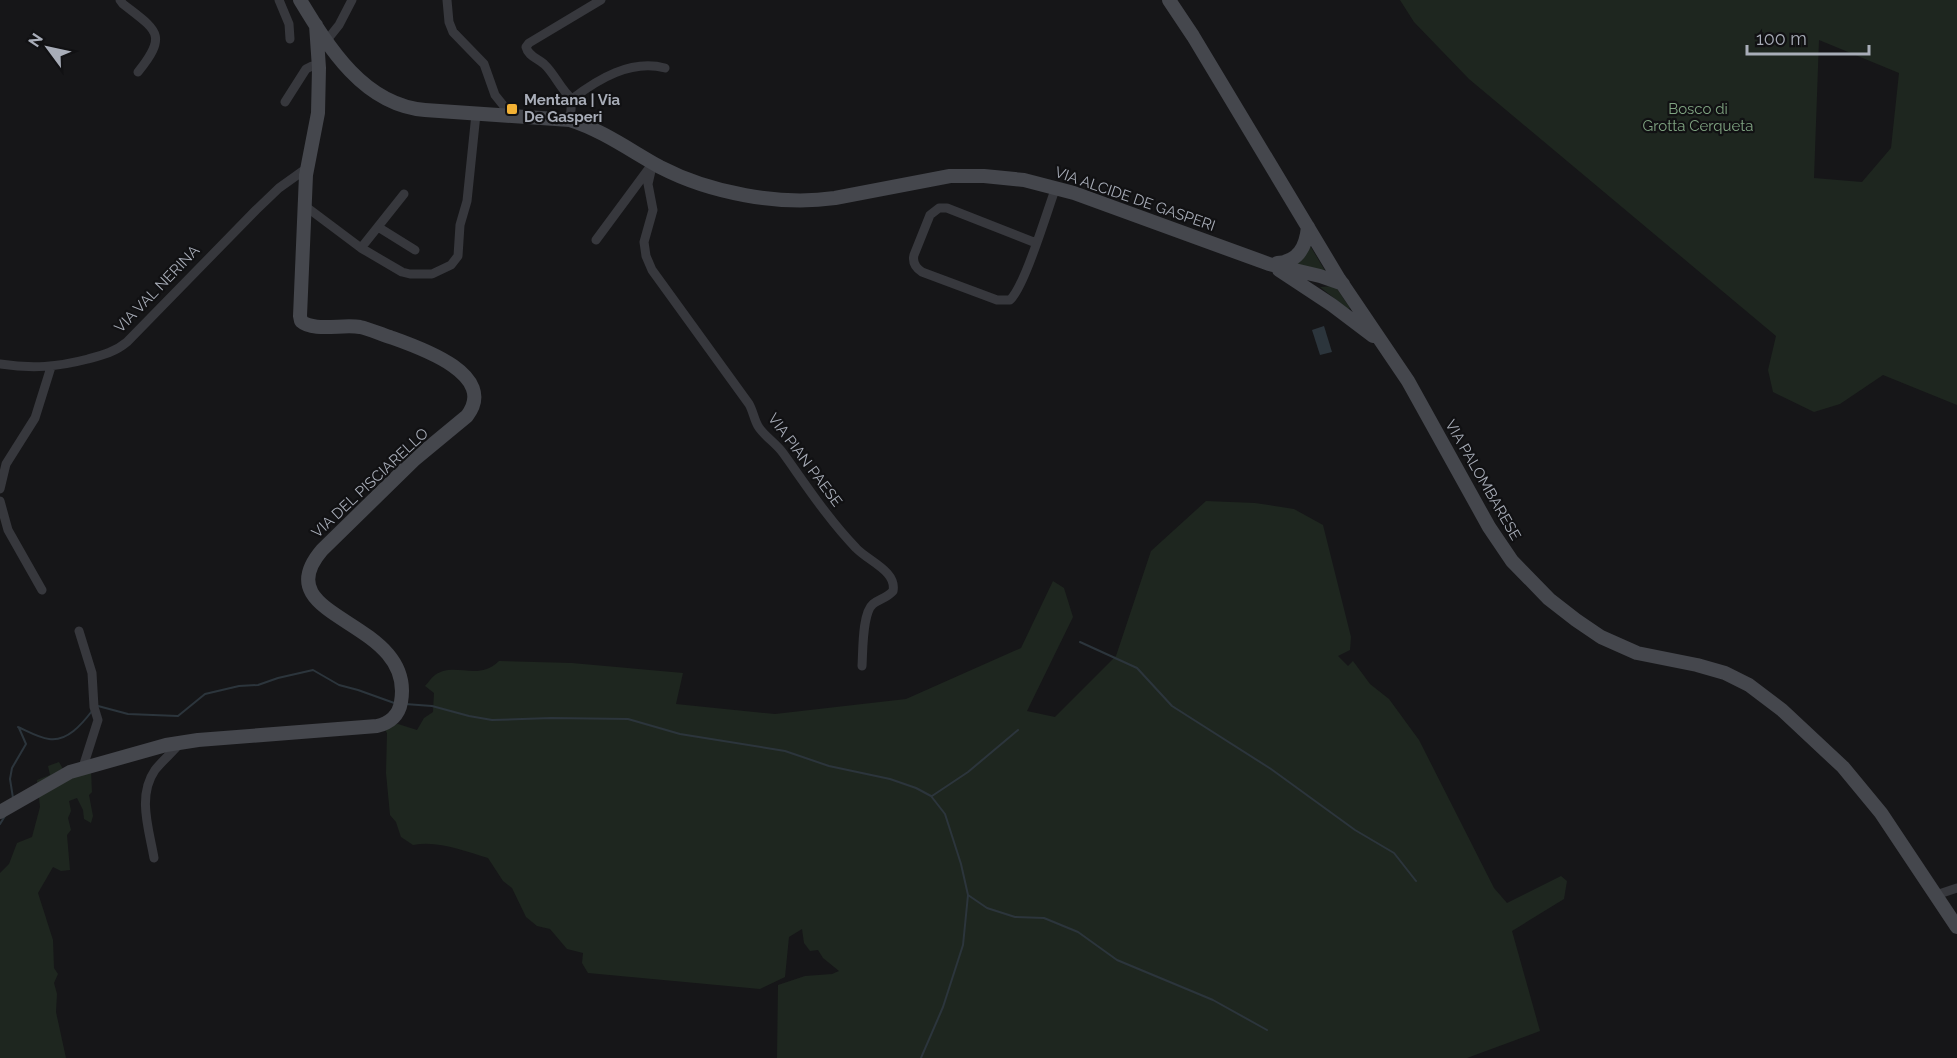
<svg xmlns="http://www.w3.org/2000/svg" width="1957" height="1058" font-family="Raleway,sans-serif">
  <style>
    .green { fill: #1e261f; fill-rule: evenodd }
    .water { fill: #2c353c }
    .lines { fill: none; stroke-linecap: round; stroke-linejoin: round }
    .stream { stroke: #2c353c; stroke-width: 2 }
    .street { stroke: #37383d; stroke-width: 9 }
    .secondary { stroke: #45474d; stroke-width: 14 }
    .poi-dot { fill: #f2b134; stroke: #111113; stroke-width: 2 }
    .labels { text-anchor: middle; stroke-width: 4.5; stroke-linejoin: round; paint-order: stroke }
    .poi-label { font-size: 15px; font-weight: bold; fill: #a8adb8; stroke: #111113; text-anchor: start }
    .park-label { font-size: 15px; fill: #7fa381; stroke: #111113 }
    .street-label { font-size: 15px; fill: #a8adb8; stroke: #111113 }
  </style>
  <rect width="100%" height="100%" fill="#161618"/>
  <path class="green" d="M1400,0H1957V405L1883,375L1840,404L1814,412L1773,392L1768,370L1776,336L1469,79L1414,22ZM1819,40L1899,73L1891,148L1862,182L1814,178Z
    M1309,244L1327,274L1291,264Z
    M1335,286L1350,308L1348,309L1320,287Z
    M1206,501L1255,503L1294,509L1323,525L1351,637L1350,650L1338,656L1348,666L1353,661L1370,684L1389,699L1419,740L1494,888L1507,903L1561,876L1567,881L1564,899L1512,931L1540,1031L1467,1058H777L778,985L805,976L832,974L839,971L823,958L818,950L810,951L804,943L802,929L789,937L785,977L760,989L588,973L582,963L583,953L567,949L550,929L537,926L526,917L512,888L503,881L488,858C464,851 438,840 413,845L401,837L396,822L390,815L386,773L387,733L382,725L398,724L417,730L424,718L433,712L434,693L425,686C428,683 431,678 435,675C455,661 478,682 499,661L572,663L683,673L676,704L775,714L906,699L1021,648L1053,581L1064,588L1073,617L1027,711L1055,717L1116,656L1151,551Z
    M59,762L63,769L91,771L92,792L89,795L93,816L91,823L84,819L83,810L77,798L69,801L71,811L68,818L71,830L67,835L70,870L61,871L53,867L38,893L53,940L54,968L58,974L54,983L57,994L56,1012L66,1058H0V873L9,864L17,843L32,837L40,807L37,780L50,775L48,766Z"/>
  <path class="water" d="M1324,326L1332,352L1320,355L1312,330Z"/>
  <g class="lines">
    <path class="stream" d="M1080,642L1137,668L1172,706L1271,769L1355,830L1394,853L1416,881
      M405,704L432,706L469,716L492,720L551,718L628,719L680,734L785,751L829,766L890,779L916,788L931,796L945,814L961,864L968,895L963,945L943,1007L921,1058
      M98,706L128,714L178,716L205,694L239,686L258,685L278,678L313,670L339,685L358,690L397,704
      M18,727C27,731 39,738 49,739C67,742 82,724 92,711
      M932,796L968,772L1018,730
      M13,798L10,779L12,768L26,744L19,728
      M0,824L5,816
      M968,895L987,908L1015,917L1044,918L1078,932L1117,960L1213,1000L1267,1030"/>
    <path class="street" d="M120,0L123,4C156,30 169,34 138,72
      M279,0L289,24L290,39
      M447,0L449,22L453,32L484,64L495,95L511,115
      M327,40L339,25L352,0
      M572,99C560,89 555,74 544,64C537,58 528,56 526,47L529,43L601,0
      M285,102L306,69L312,66L319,68
      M570,120L572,99C598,79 631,59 665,68
      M653,162L648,184L653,210L644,242L646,256L652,270L749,404C753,411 754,419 758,426C764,436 776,443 783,453C806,485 828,519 856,548C868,561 897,571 893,591C887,598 879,599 873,604C862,613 863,651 862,666
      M305,206L361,248L402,272L410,274H432L451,265L458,256L460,225L467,201L476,114
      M378,227L415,250
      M596,240L650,167
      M1036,243L947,208H939L930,215L914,255C912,263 916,268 922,272L997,300H1010C1025,286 1047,211 1056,187
      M361,248L404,194
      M0,364C33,369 57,367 88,359C103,355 115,352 127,342L256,210L279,188L307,168
      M0,489L6,464L35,418L51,367
      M0,501L8,530L42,590
      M79,631L92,673L94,707L98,720L83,767
      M154,858C149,829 137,796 155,770C163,760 173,752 181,742
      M1936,895L1957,888"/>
    <path class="secondary" d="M300,0C329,48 364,105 425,110L570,120C602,130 631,151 660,167C710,193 779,206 835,198L950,176H984L1024,180L1074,193L1269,264L1320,276L1343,284
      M1169,0L1193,36L1339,279L1408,381L1489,527L1512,561L1549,599L1576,620L1601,637L1637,653L1697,665L1725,673L1749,685L1782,710L1843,767L1881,813L1957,927
      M1277,263C1299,262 1306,246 1308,227
      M1279,270L1332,305L1373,336
      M0,812L70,772L166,745L198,740L377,726C390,723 399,715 401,702C416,618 262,620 322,550L415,459L467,416C499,374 418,347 390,337C380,334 370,329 360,327C343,324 313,332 301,321L300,316L306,175L318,113L319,68L316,25"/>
  </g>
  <rect class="poi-dot" x="506" y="103" width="12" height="12" rx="3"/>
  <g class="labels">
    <g class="poi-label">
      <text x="524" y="105">Mentana | Via<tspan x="524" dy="17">De Gasperi</tspan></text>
    </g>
    <g class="park-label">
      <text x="1698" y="114">Bosco di<tspan x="1698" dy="17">Grotta Cerqueta</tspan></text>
    </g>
    <g class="street-label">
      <text transform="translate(1135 199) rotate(19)" y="5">VIA ALCIDE DE GASPERI</text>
      <text transform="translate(157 289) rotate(-46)" y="5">VIA VAL NERINA</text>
      <text transform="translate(805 460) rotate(53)" y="5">VIA PIAN PAESE</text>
      <text transform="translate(1483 480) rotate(60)" y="5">VIA PALOMBARESE</text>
      <text transform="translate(370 483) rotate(-43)" y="5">VIA DEL PISCIARELLO</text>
    </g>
  </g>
  <g transform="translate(48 48) rotate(303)" stroke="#111113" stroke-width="4.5" paint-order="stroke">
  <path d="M0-4.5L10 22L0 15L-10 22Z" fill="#a8adb8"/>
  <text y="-9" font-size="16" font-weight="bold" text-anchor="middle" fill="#a8adb8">N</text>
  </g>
  <path d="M1747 45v9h122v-9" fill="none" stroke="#a8adb8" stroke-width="3"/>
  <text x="1756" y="45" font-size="18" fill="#a8adb8" stroke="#111113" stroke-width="4.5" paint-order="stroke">100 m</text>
</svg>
